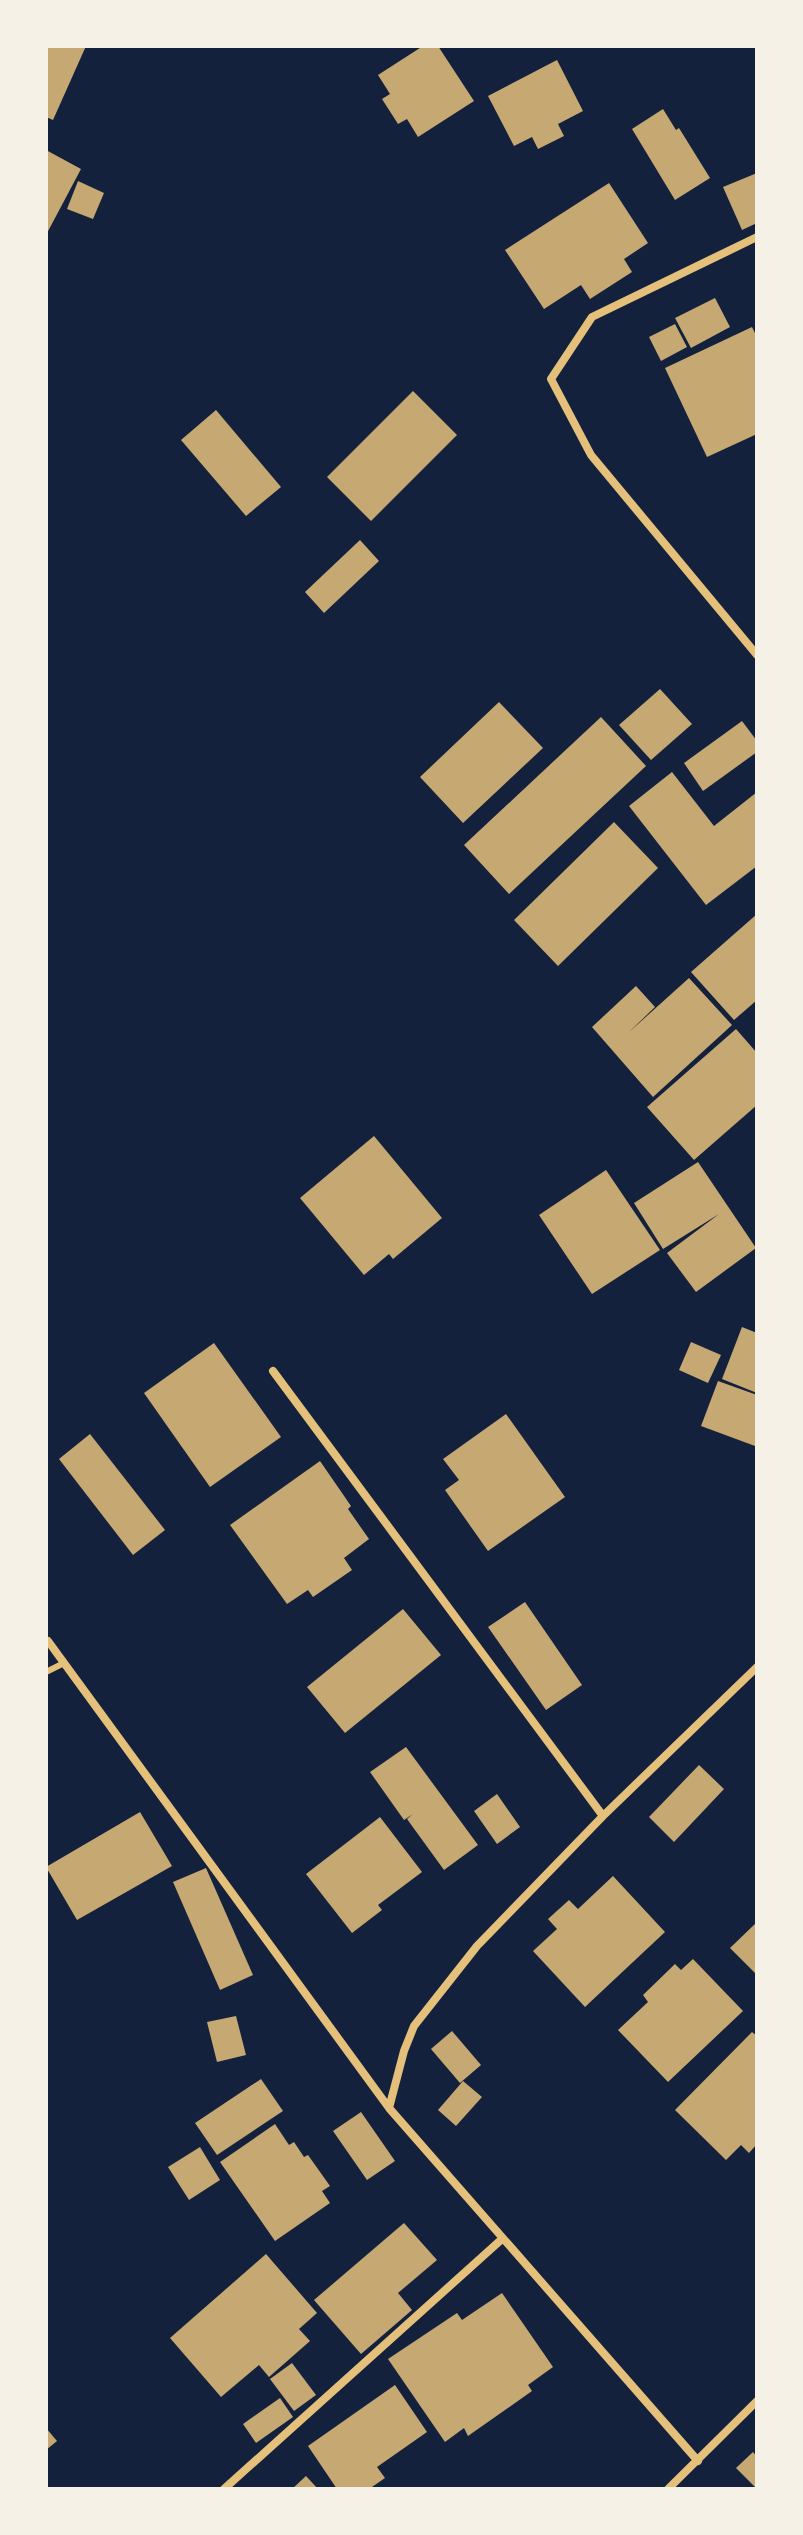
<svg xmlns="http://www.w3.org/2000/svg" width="803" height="2535" font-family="'Titillium Web',sans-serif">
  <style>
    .building { fill: #c6a872 }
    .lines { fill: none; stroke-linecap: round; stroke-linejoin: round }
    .service { stroke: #e5c07b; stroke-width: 6 }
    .minor { stroke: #e5c07b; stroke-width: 8 }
  </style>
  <rect width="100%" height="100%" fill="#14213d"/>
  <path class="building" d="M46,46H86L53,120L46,117Z
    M423,46H438L474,101L418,137L407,119L398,124L382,99L390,94L378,75Z
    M557,60L583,111L558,124L564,136L538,149L532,137L514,146L488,96Z
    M663,109L676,130L679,128L710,178L675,200L632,129Z
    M46,150L81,169L46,235Z
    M757,173V223L742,230L723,187Z
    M78,181L104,193L93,219L67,209Z
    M609,183L648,243L624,259L632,272L590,299L581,285L544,309L505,250Z
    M715,298L730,327L691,348L675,318Z
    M675,324L687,347L661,361L649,337Z
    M752,327L757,337V434L707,457L665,368Z
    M413,391L457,435L371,521L327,477Z
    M216,410L281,487L246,516L181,440Z
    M360,540L379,561L324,613L305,592Z
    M660,689L692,724L651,760L619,725Z
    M499,702L543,748L463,823L420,777Z
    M601,717L646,766L509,894L464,845Z
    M742,721L757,741V752L703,791L684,763Z
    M672,772L714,826L757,792V866L706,905L629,806Z
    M614,822L658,868L558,966L514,920Z
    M757,914V1000L734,1020L691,972Z
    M689,978L732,1025L653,1097L592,1027L636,986L655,1007L628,1033Z
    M736,1029L757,1053V1105L694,1160L647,1107Z
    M374,1136L442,1218L393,1259L389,1254L364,1275L300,1198Z
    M698,1162L756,1248L696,1292L667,1253L719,1214L663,1249L634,1203Z
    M606,1170L660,1250L592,1294L539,1215Z
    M742,1327L757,1333V1393L722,1379Z
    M691,1342L721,1355L708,1383L679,1370Z
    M214,1343L281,1437L210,1487L144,1393Z
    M718,1381L757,1395L755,1446L701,1426Z
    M506,1414L565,1497L488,1551L445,1490L459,1480L443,1459Z
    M90,1434L165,1530L133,1555L59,1459Z
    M320,1461L351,1506L348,1509L369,1539L344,1558L352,1570L313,1597L308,1590L287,1604L230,1525Z
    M525,1602L582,1685L546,1710L488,1627Z
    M403,1609L441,1655L345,1733L307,1687Z
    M406,1747L478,1845L444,1870L407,1819L413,1814L404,1820L370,1772Z
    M699,1765L724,1789L674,1842L649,1817Z
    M497,1794L520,1827L497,1844L474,1811Z
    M140,1812L172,1866L77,1920L46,1867Z
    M380,1817L422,1872L378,1905L382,1910L352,1933L306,1874Z
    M206,1868L253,1975L220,1990L173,1882Z
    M613,1876L665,1932L585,2007L533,1951L557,1929L548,1919L569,1900L578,1909Z
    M757,1922V1975L730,1948Z
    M693,1959L743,2011L668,2082L618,2030L648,2002L643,1995L675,1964L681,1970Z
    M236,2016L246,2055L217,2062L207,2022Z
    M452,2031L481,2065L460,2083L431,2049Z
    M752,2032L757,2036V2144L749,2153L741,2145L726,2160L675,2110Z
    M261,2079L283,2111L217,2155L195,2123Z
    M463,2081L482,2097L456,2126L438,2110Z
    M361,2112L395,2161L367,2180L333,2131Z
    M275,2124L289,2145L294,2142L304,2157L308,2155L330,2186L322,2191L330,2203L275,2241L220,2162Z
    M200,2147L220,2180L189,2200L168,2167Z
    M404,2223L437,2260L398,2293L412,2310L361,2354L314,2300Z
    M266,2254L317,2313L299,2329L310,2341L269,2377L259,2365L221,2397L170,2338Z
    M502,2293L553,2367L528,2385L532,2391L468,2436L464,2428L445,2442L388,2359L457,2313L462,2320Z
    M292,2363L316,2395L294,2411L270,2379Z
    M395,2385L427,2432L377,2467L385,2478L369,2489H337L308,2446Z
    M280,2398L293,2417L256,2443L243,2424Z
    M46,2428L57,2441L46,2450Z
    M753,2452L757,2457V2489L736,2468Z
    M306,2476L318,2489H292Z"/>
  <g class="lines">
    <path class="service" d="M46,1672L62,1664"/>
    <path class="minor" d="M757,237L592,317L551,379L591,455L757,655
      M273,1371L603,1816
      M48,1641L389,2108
      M698,2461L389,2108L404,2051L414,2026L477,1946L603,1816L757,1667
      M224,2489L502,2239
      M668,2489L757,2401"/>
  </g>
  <rect width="803" height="2535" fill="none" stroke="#f6f1e7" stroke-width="96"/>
</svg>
